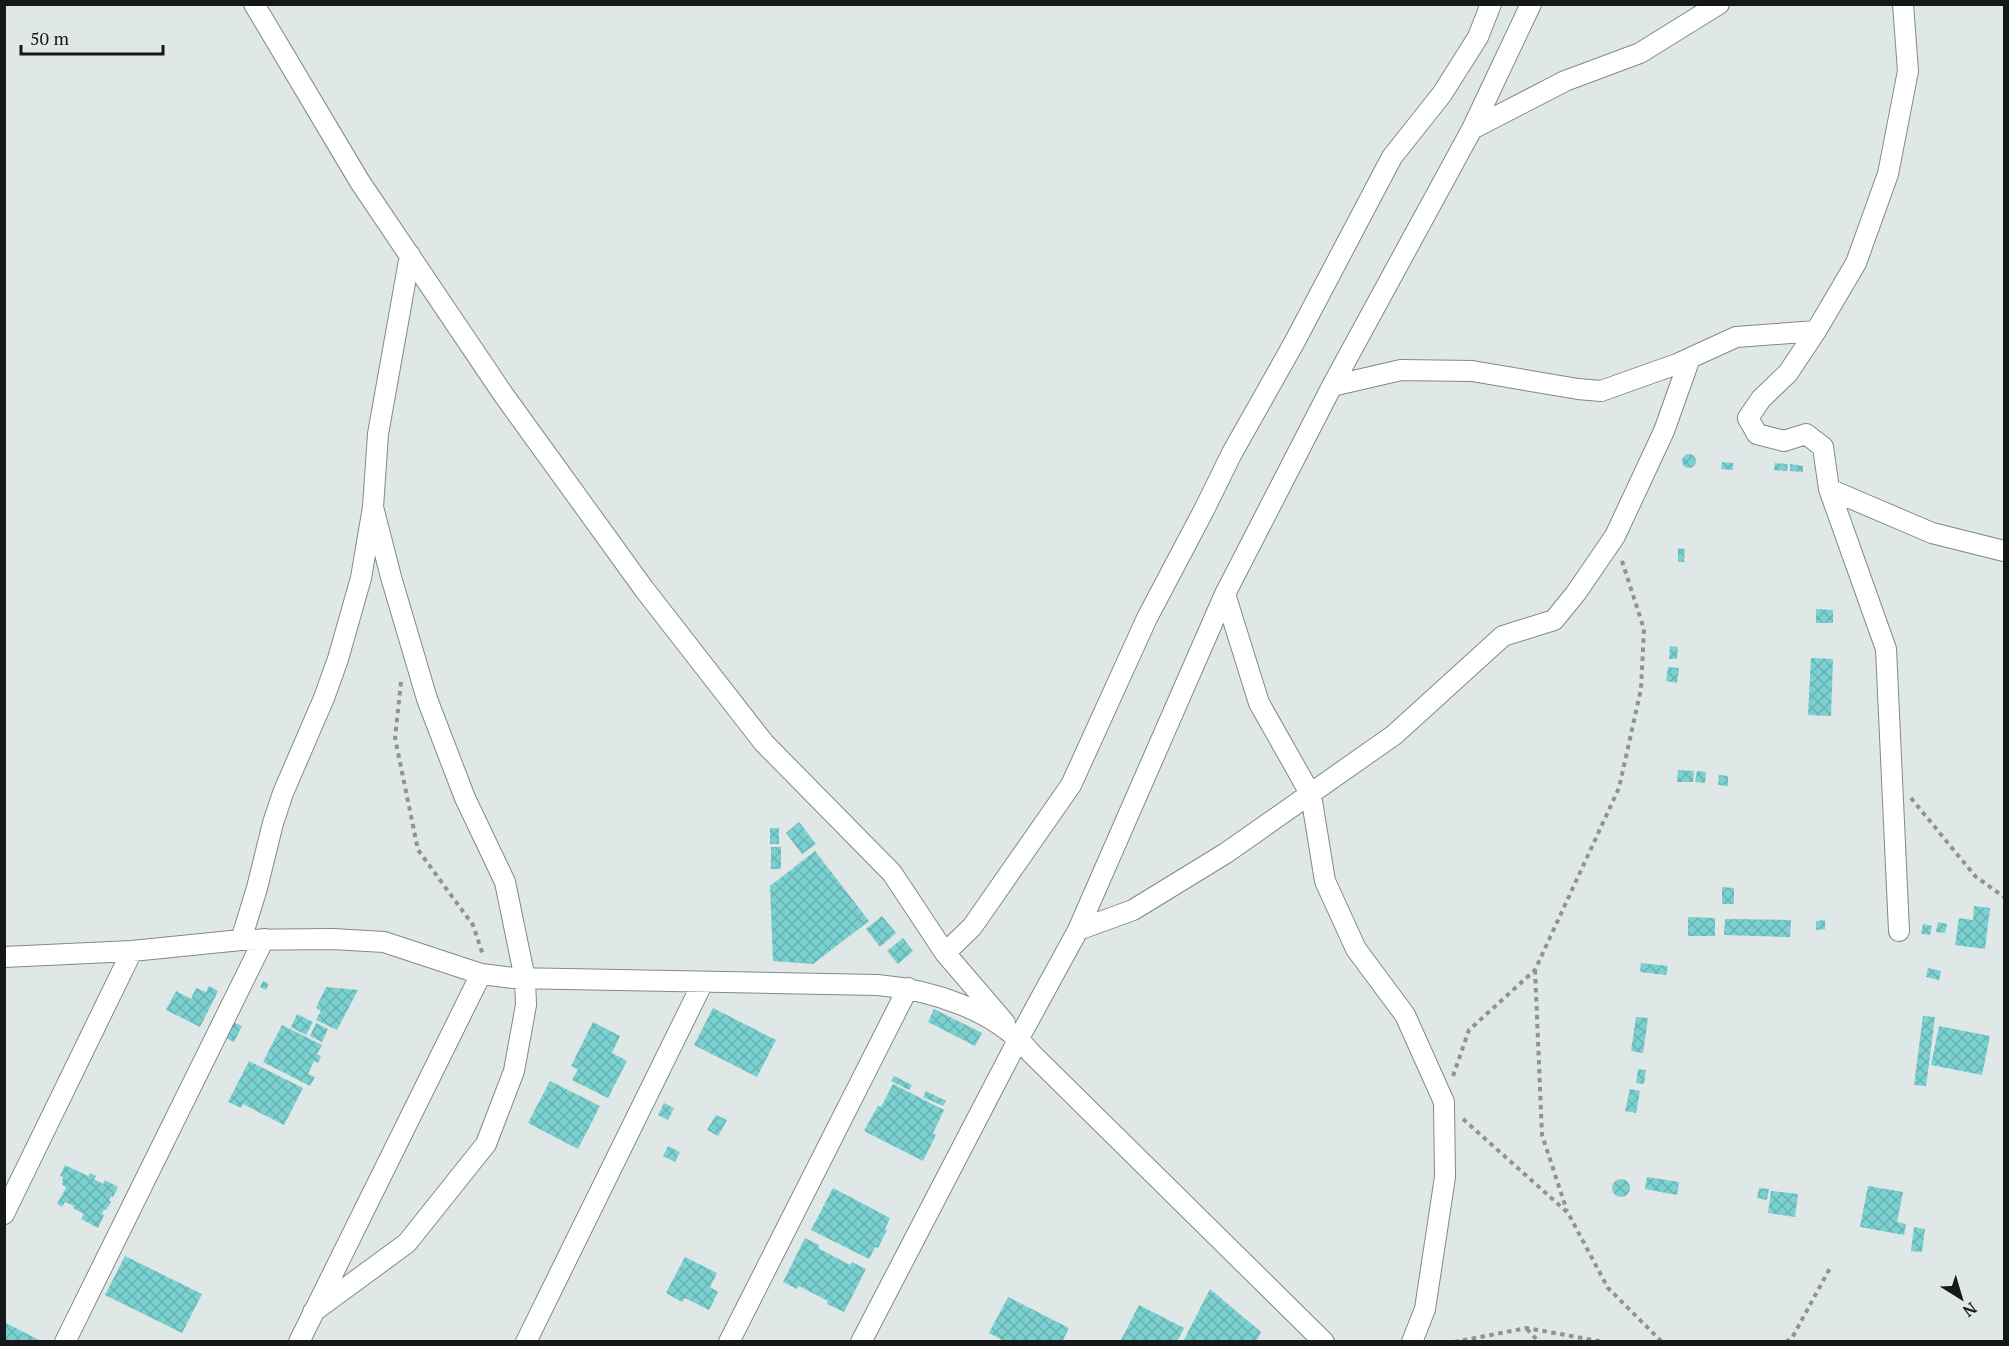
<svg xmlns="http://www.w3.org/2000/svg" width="2009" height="1346" font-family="'PT Serif',serif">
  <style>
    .building { fill: url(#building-cross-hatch) }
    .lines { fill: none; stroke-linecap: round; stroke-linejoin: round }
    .minor-casing { stroke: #828a89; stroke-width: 22 }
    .path { stroke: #8e9494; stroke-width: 4; stroke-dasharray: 4.5 4.5; stroke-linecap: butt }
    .minor { stroke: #fff; stroke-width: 20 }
  </style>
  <defs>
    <pattern id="building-cross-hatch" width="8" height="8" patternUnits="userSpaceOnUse" patternTransform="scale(1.5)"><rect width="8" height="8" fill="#7bd0d0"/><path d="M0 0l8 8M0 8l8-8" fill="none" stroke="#69b2b2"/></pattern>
  </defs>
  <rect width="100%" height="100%" fill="#dfe7e7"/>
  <path class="building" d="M1682 461a7 7 0 1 1 14 0a7 7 0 1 1-14 0Z
    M1722,462L1733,463V470L1721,469Z
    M1775,463L1788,464L1787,471L1774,470Z
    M1790,464L1803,466V472L1790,471Z
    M1678,548L1685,549L1684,562H1678Z
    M1816,609L1833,610V623H1816Z
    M1670,646L1678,647L1677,659H1669Z
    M1811,658L1833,659L1831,716L1808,715Z
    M1668,667L1679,668L1677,683L1666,681Z
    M1678,770L1694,771L1693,782H1677Z
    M1697,771L1706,772L1705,783L1695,782Z
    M1719,775L1728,776V786L1718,785Z
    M799,822L816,844L802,854L786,833Z
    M770,828H779V844H770Z
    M771,847H781V869H771Z
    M815,851L869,921L813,964L773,961L770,886Z
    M1722,887L1734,888V904H1722Z
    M1974,906L1990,908L1985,949L1955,945L1959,918L1973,920Z
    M882,916L896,933L880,947L866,929Z
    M1688,917L1715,918V936H1688Z
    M1725,919L1791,920L1790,937L1724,935Z
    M1825,920V929L1816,930V921Z
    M1938,922L1947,924L1945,933L1936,932Z
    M1923,924L1932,926L1930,935L1921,934Z
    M903,938L913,951L898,964L887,951Z
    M1641,963L1668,966L1666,975L1640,972Z
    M1928,968L1941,971L1939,980L1926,977Z
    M263,981L269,984L266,990L260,987Z
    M209,986L218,991L200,1027L166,1010L176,991L191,999L196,988L206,992Z
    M326,987L358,990L337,1030L316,1020L321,1011L316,1008Z
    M713,1008L776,1040L757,1077L694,1045Z
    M934,1009L982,1033L975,1046L928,1022Z
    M297,1014L313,1022L306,1035L291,1027Z
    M1923,1016L1935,1017L1926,1086L1914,1085Z
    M1636,1017L1648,1018L1643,1053L1631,1051Z
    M233,1022L242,1026L234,1042L226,1038Z
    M593,1022L620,1036L612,1053L627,1061L608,1098L572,1080L578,1069L571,1066Z
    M316,1023L328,1029L322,1042L310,1036Z
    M282,1025L322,1045L317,1054L321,1056L318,1063L314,1061L308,1074L315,1077L310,1086L263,1062Z
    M1939,1026L1990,1036L1982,1075L1931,1065Z
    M249,1061L303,1088L284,1125L243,1104L241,1108L228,1102Z
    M1638,1069L1646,1070L1644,1084L1636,1083Z
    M894,1076L912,1085L909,1090L891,1081Z
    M550,1081L600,1106L578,1149L528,1123Z
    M893,1084L944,1110L933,1133L936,1135L923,1161L864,1131L878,1106L881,1107Z
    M1630,1089L1640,1091L1636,1113L1625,1111Z
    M926,1091L946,1101L943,1106L923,1097Z
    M664,1103L674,1108L668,1120L658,1115Z
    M716,1115L727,1120L718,1136L707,1130Z
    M668,1146L680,1152L675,1162L663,1156Z
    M65,1165L88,1176L90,1173L96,1176L94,1179L103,1184L105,1180L118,1187L113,1197L111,1196L109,1200L111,1202L106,1210L104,1209L102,1214L104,1215L98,1228L81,1219L84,1214L73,1208L74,1206L65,1202L62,1207L57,1204L66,1188L62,1184L63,1177L60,1176Z
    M1647,1177L1679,1182L1677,1195L1645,1189Z
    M1612 1188a9 9 0 1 1 18 0a9 9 0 1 1-18 0Z
    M1868,1186L1903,1192L1897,1222L1906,1224L1904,1235L1860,1227Z
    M833,1188L890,1218L885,1229L887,1230L878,1248L875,1247L869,1259L811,1230Z
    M1759,1188L1769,1189L1767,1200L1757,1198Z
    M1771,1191L1798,1194L1795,1217L1768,1213Z
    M1914,1227L1925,1229L1922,1252L1911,1251Z
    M805,1238L819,1245L818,1248L850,1265L852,1262L866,1269L844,1312L827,1304L828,1301L799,1286L797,1289L783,1282Z
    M125,1256L202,1294L182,1333L105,1295Z
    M685,1257L717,1273L710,1287L718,1292L709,1310L685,1298L682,1302L666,1293Z
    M1210,1289L1261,1332L1256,1342H1183Z
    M1008,1297L1069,1328L1062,1342H1006L989,1333Z
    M1139,1305L1184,1328L1177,1342H1120Z
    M4,1322L43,1342H4Z"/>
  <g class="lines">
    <defs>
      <path id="minor" d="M254,4L360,182L503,394L644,589L764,743L892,873L945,953L1005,1023
        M1472,129L1565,81L1640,53L1719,4
        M1332,386L1401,370L1472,371L1578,389L1601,391L1677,364L1736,337L1816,331
        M1829,489L1932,533L2004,551
        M1225,594L1259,703L1311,795L1325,881L1356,949L1405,1015L1444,1102L1445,1177L1425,1309L1412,1342
        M1078,930L1133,910L1226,853L1394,735L1503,636L1554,620L1576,593L1615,536L1664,431L1690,358
        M1899,931L1886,649L1829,489L1823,447L1806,434L1784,441L1757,434L1748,418L1761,399L1788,373L1816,331L1856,263L1888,174L1908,71L1903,4
        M241,940L257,888L273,823L283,793L324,698L338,659L361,578L373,507L378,434L410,255
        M945,953L972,927L1071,785L1147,618L1205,508L1232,453L1294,343L1392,157L1442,94L1478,37L1491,4
        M4,957L132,951L241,940L333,939L384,942L481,974L513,978L878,985C932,990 996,1010 1031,1053L1324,1342
        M4,1214L132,951
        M313,1312L407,1243L486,1144L514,1071L526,1005L525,979L505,882L465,798L427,699L391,577L373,507
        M65,1342L264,939
        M299,1342L481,974
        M526,1342L703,982
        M729,1342L908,988
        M861,1342L1019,1038L1078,930L1225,594L1332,386L1472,129L1531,4"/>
    </defs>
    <use href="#minor" class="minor-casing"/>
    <path class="path" d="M401,682L395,738L418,850L473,925L483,955
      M1911,798L1975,876L2004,897
      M1535,970L1542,1135L1567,1211
      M1453,1076L1469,1030L1535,970L1619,788L1641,689L1644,629L1621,558
      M1463,1119L1568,1213L1608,1288L1662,1342
      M1527,1329L1539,1342
      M1454,1342L1527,1328L1604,1342
      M1786,1342L1792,1338L1830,1268"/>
    <use href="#minor" class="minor"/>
  </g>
  <rect width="2009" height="1346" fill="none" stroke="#151818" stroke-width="12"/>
  <g transform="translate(1961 1298) rotate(143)" stroke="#dfe7e7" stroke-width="4.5" paint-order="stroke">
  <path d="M0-4.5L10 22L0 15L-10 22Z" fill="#151818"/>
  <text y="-9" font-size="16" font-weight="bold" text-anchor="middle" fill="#151818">N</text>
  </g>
  <path d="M21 45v9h142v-9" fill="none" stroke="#151818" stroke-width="3"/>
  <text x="30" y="45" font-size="18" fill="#151818" stroke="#dfe7e7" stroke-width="4.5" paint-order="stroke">50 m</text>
</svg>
